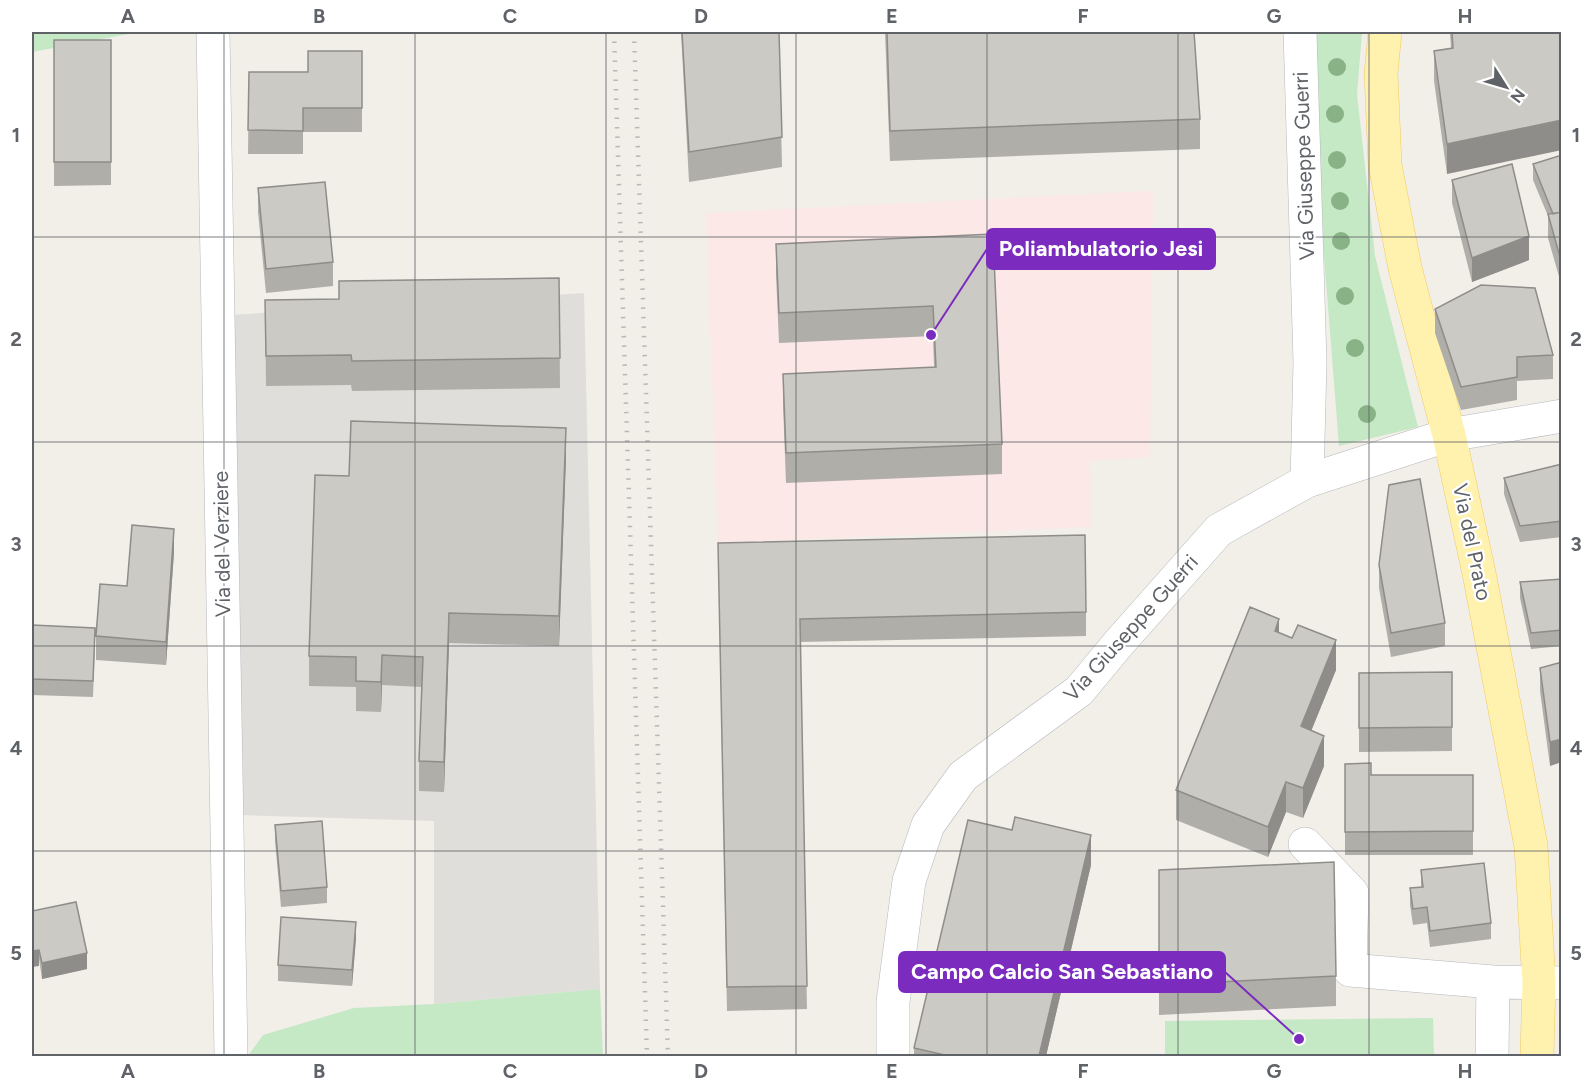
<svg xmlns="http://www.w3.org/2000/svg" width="1593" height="1088" font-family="Figtree,sans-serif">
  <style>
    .industrial { fill: #e0deda }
    .medical { fill: #fce8e6 }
    .green { fill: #c5e8c5 }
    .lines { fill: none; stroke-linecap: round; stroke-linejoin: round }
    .minor-casing { stroke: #b5b8bc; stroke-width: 34 }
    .major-casing { stroke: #f2c960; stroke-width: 34 }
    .minor { stroke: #fff; stroke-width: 33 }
    .major { stroke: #fff2af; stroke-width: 33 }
    .rail { stroke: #b6b7b8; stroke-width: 4.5; stroke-dasharray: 1.5 8; stroke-linecap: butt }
    .tree { fill: #89b387 }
    .wall { fill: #afaea9 }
    .shaded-wall { fill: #8f8d8a }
    .building { fill: #cccac5; stroke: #8f8d8a; stroke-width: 1.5 }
    .grid { fill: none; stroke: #5f6368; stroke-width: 1.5; stroke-opacity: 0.55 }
    .labels { text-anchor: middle; stroke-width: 4.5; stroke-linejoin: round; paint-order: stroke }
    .street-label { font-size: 21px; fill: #5f6368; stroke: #fff }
    .leader { fill: none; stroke: #7b2cbf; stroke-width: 2 }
    .callout-dot { fill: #7b2cbf; stroke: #fff; stroke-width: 2 }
    .callout { fill: #7b2cbf; stroke: #7b2cbf; stroke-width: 2 }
    .callout-label { font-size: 22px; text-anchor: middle; font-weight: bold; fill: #fff }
    .neatline { fill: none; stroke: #5f6368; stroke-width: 2 }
    .grid-label { font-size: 20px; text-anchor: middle; font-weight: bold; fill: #5f6368 }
  </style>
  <rect width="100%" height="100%" fill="#f1efe8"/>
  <path class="industrial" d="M584,293L600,989L434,1004V821L242,815L230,315Z"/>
  <path class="medical" d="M1153,191L1150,457L1090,461L1091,527L718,543L706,213Z"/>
  <path class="green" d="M32,32H139L32,52Z
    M1312,32H1362L1357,94L1375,256L1418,427L1339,446L1322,231Z
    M600,989L603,1056H248L263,1035L354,1008L434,1004Z
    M1433,1018L1434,1056H1165V1021Z"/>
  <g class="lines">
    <defs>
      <path id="minor" d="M213,32L231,1056
        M1300,32L1310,362L1307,481
        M1305,844L1352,893L1350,970L1493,982
        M893,1056V1002L909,881L928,825L963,776L1079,691L1118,644L1219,530L1307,481L1449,435L1562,416
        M1492,1056L1493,982L1562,983"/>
      <path id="major" d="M1385,32L1381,73L1385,165L1405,268L1449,435L1479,573L1531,846L1539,982L1537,1056"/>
    </defs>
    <use href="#minor" class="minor-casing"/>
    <use href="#major" class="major-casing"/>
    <use href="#minor" class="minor"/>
    <use href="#major" class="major"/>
    <path class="rail" d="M614,32L647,1056
      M634,32L668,1056"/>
  </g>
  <g class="tree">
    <circle cx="1337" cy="67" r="9"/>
    <circle cx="1335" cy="114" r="9"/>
    <circle cx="1337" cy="160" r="9"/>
    <circle cx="1340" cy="201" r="9"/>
    <circle cx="1341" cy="241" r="9"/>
    <circle cx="1345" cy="296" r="9"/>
    <circle cx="1355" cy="348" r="9"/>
    <circle cx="1367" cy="414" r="9"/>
  </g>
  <path class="wall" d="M681,32H779L782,167L689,182Z
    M885,32H1194L1200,119V149L890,161Z
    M1450,32H1562L1447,174L1434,81V51L1451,48Z
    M54,40H111V185L54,186Z
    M362,51V132H303V154H248L249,72H308Z
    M1562,155V287L1548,238V216L1533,180V164Z
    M1452,180L1529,260L1472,282L1452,203Z
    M258,188L333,262V286L266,293L258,212Z
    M993,234L1002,444V474L786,483L783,404V374L934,367L933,336L779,343L776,274V244Z
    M559,278L560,388L352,391L351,385L266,386L265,300L339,299Z
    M1435,309L1553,355V379L1517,381V400L1461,410L1435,333Z
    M566,458L559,646L449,643L444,792L419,791V761L422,687L382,685L381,712L356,711V687L309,686V656L349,476Z
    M1562,464V537L1520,542L1504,494V478Z
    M718,543L1086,612V636L800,642L807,1009L727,1011Z
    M174,552L166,665L96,660V636L127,586Z
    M1379,565L1445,623V646L1391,657L1379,588Z
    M1562,579V646L1531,649L1520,598V582Z
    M32,625L95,644L93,697L32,695Z
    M1279,633L1336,670L1311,731L1324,766L1303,818L1286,812L1268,857L1176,820V790Z
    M1562,662L1550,766L1540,691V668Z
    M1452,672V751L1359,752V673Z
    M1345,764L1371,775H1473V855H1345Z
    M275,825L327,887V903L281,907L275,841Z
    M1091,865L1046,1056H914V1048Z
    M1159,870L1336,976V1006L1159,1015Z
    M1421,870L1491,923V939L1430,947L1427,923L1413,925L1410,905V888L1421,887Z
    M32,911L87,969L42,979Z
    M356,938L352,986L278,981V965Z"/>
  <path class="shaded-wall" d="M1562,120V150L1447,174V144Z
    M1529,236V260L1472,282V258Z
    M566,428V458L559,646V616Z
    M174,529V552L166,665V642Z
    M449,613V643L444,792V762Z
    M1279,619V649L1275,631Z
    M1336,640V670L1301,756V726Z
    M382,655V685L381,712V682Z
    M1324,736V766L1303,818V788Z
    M1562,739V762L1550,766V742Z
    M1286,782V812L1268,857V827Z
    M1091,835V865L1046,1056H1039Z
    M356,922V938L352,986V970Z
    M39,950V966L32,967V951Z
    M87,953V969L42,979V963Z"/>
  <path class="building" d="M682,32H779L782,137L689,152Z
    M887,32H1194L1200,119L890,131Z
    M1452,32H1562V120L1447,144L1434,51L1453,48Z
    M54,40H111V162H54Z
    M308,51H362V108H303V131L248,130L249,72H308Z
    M1562,155V212L1553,214L1533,164Z
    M1512,164L1529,236L1472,258L1452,180Z
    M325,182L333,262L266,269L258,188Z
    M1562,212V264L1548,214Z
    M993,234L1002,444L786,453L783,374L936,367L933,306L779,313L776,244Z
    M559,278L560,358L352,361L351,355L266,356L265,300L339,299V281Z
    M1481,285L1535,288L1553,355L1517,357V377L1461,387L1435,309Z
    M351,421L566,428L559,616L449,613L444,762L419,761L423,657L382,655L381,682L356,681V657L309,656L315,475L349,476Z
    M1562,464V521L1520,526L1504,478Z
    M1420,479L1445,623L1391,633L1379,565L1389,485Z
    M132,525L174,529L166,642L96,636L100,584L127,586Z
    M1085,535L1086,612L800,619L807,986L727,987L718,543Z
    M1562,579V630L1531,633L1520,582Z
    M1250,607L1279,619L1275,631L1292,638L1298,625L1336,640L1301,726L1324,736L1303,788L1286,782L1268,827L1176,790Z
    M32,625L95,628L93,681L32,679Z
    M1562,662V739L1550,742L1540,668Z
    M1452,672V727L1359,728V673Z
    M1371,763V775H1473V831L1345,832V764Z
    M1015,817L1091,835L1039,1056H949L914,1048L968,820L1012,830Z
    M322,821L327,887L281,891L275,825Z
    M1334,862L1336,976L1159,985V870Z
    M1484,863L1491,923L1430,931L1427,907L1413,909L1410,888L1423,887L1421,870Z
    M76,902L87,953L42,963L39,950L32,951V911Z
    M281,917L356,922L352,970L278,965Z"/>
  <path class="grid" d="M224,32V1056M415,32V1056M606,32V1056M796,32V1056M987,32V1056M1178,32V1056M1369,32V1056M32,237H1562M32,442H1562M32,646H1562M32,851H1562"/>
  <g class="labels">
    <g class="street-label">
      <text transform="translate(1304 166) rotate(-92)" y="7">Via Giuseppe Guerri</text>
      <text transform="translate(1472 542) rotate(78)" y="7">Via del Prato</text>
      <text transform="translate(222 544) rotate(-91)" y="7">Via del Verziere</text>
      <text transform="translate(1131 628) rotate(-48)" y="7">Via Giuseppe Guerri</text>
    </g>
  </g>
  <path class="leader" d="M931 335L987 249M1299 1039L1225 972"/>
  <g class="callout-dot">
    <circle cx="931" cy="335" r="6"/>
    <circle cx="1299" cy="1039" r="6"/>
  </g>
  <g class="callout">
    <rect x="987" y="229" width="228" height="40" rx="6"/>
    <rect x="899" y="952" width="326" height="40" rx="6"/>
  </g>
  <g class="callout-label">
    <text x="1101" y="256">Poliambulatorio Jesi</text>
    <text x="1062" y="979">Campo Calcio San Sebastiano</text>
  </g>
  <rect width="1593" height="1088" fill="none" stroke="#ffffff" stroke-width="66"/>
  <g transform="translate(1506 87) rotate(127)" stroke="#ffffff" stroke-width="4.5" paint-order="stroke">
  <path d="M0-4.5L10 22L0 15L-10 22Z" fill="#5f6368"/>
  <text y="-9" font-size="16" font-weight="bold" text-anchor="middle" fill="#5f6368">N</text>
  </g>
  <rect x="33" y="33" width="1527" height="1022" class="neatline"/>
  <g class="grid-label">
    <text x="128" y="23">A</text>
    <text x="319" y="23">B</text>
    <text x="510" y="23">C</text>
    <text x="701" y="23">D</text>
    <text x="892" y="23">E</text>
    <text x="1083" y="23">F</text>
    <text x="1274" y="23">G</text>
    <text x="1465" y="23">H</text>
    <text x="16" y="142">1</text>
    <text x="1576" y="142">1</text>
    <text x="16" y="346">2</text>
    <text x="1576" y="346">2</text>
    <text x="16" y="551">3</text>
    <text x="1576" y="551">3</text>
    <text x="16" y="755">4</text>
    <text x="1576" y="755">4</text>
    <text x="16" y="960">5</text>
    <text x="1576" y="960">5</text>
    <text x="128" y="1078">A</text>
    <text x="319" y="1078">B</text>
    <text x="510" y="1078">C</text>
    <text x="701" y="1078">D</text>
    <text x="892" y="1078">E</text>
    <text x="1083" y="1078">F</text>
    <text x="1274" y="1078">G</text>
    <text x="1465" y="1078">H</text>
  </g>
</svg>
